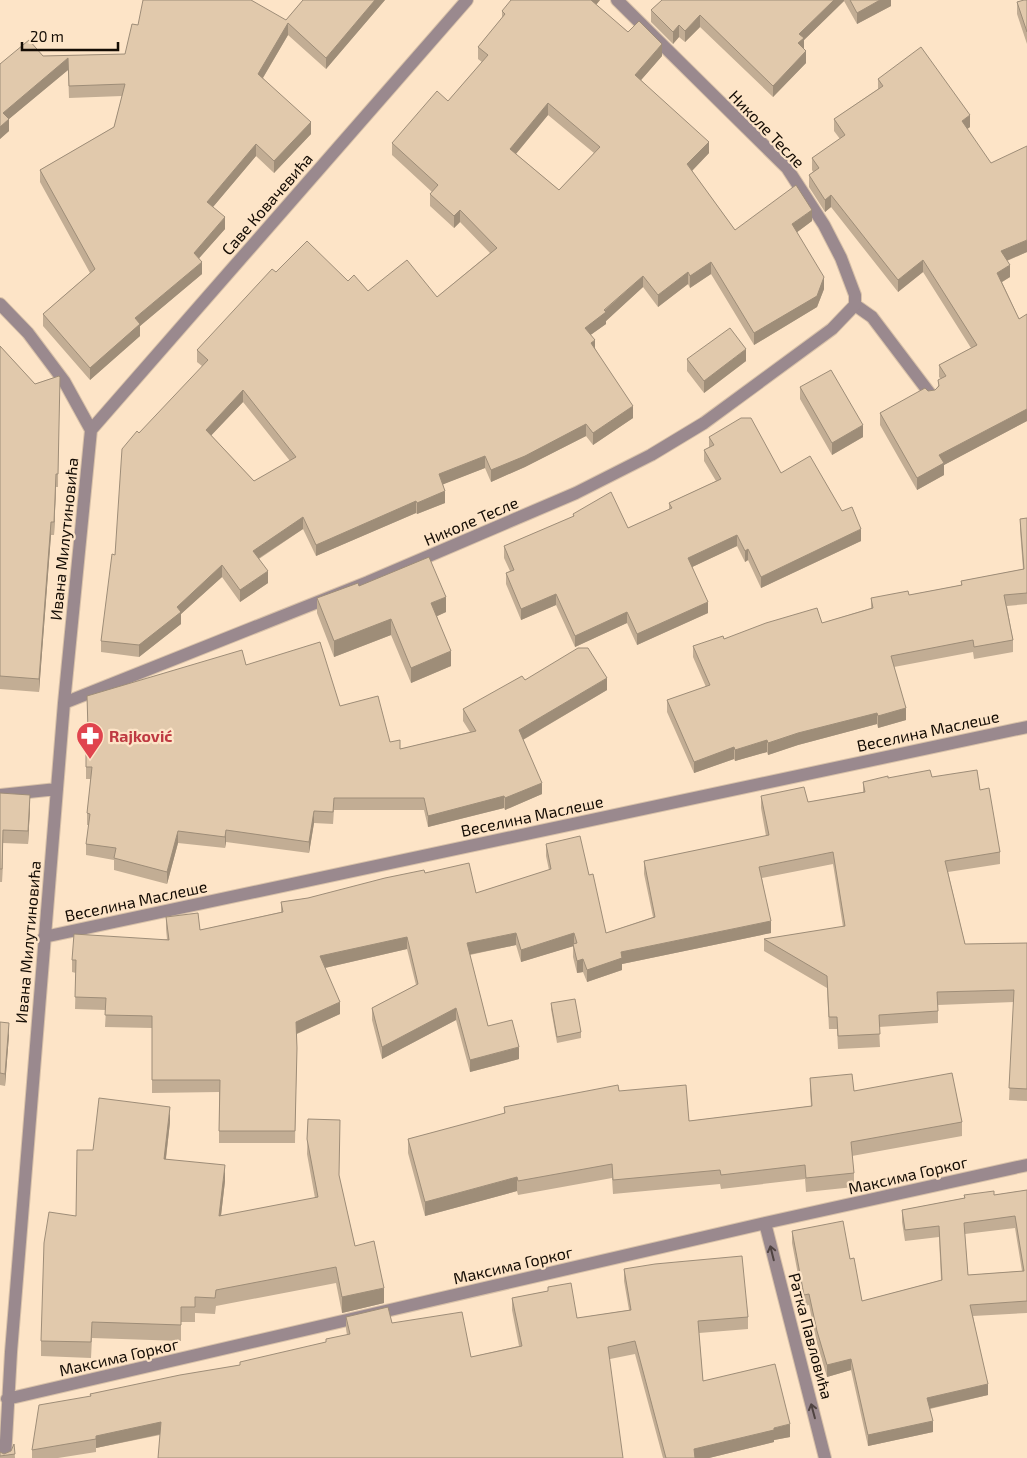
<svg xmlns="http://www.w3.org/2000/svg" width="1027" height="1458" font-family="'Exo 2',sans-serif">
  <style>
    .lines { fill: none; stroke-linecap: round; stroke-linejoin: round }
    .service-casing { stroke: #d8c1a8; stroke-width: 14 }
    .minor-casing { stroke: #d8c1a8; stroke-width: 14 }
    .service { stroke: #9a898e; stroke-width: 12 }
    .minor { stroke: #9a898e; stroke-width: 12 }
    .wall { fill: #c2ad94; fill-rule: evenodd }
    .shaded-wall { fill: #9e8d78 }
    .building { fill: #e1c9ac; stroke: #9e8d78; fill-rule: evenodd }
    .oneway { stroke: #504442 }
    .labels { text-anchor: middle; stroke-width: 4.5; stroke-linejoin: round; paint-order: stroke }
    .street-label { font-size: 16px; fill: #140c04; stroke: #fde4c7 }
    .health-label { font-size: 16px; font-weight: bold; fill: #be3a42; stroke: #fde4c7; text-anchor: start }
  </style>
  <rect width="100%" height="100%" fill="#fde4c7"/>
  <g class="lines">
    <defs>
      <path id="service" d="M855,305L872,317L931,395"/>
      <path id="minor" d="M0,304L28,333L64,381L91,430
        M91,430L467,0
        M64,703L368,582L576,493L651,455L704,423L832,329L855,305V295L841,258L824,225L787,168L617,0
        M0,795L57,789
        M44,937L1027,727
        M765,1223L825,1458
        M7,1399L765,1223L1027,1165
        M5,1458L11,1352L64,703L91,430"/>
    </defs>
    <use href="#service" class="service-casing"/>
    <use href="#minor" class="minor-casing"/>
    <use href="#service" class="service"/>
    <use href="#minor" class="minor"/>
  </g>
  <path class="wall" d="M303,0H385L326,69L288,35L263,78L311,134L274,173L256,156L213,207L225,229L199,258L202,274L140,326V336L90,380L43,326V314L90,273L40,182V170L114,127L122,96L69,98L68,70L9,119V131L0,139V64L43,56L125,54L138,25L286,20Z
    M600,0L596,5L628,32L662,56L641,80L709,153L692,171L735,230L812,221L797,232L824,289L817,307L754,345L711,274L690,288L688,284L658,307L643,287L606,321V324L590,335L595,348L633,418L593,445L586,436L525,467L491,482L485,468L443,484L445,503L417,514L416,513L316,556L303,529L259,559L268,583L240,602L222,577L181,614V624L139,657L101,652V641L115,555L202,366L197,362V350L276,272L348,281L368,291L437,297L490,253L460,222L454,228L430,206V194L432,192L392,155V143L448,101L482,62L478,59V47L502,18V11ZM548,115L594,153L559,190L516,154ZM243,402L290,461L254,481L211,435Z
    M662,0H891V6L857,24L844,1L804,40V49L806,63L773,97L700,27L685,42L679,37L673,44L651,22V10Z
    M1027,0V44L1017,14V2Z
    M878,79L970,127L967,129L1027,252L1007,261L1010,277L1002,282L1019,319L1027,314V421L944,465V475L917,490L880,425V413L928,391L935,390L938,386L941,379L939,377V365L971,348L923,272L898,292L831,207L825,212L809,187V175L813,172L812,170V158L840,139L834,131V119L878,89Z
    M0,346L35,384L59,376L58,487H56L54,535H51L39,692L0,689Z
    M687,359L746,361L704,393L687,371Z
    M800,387L863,437L832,455L800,399Z
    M709,437L781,473L842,511L861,541L761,588L748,560L745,562L737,546L692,567L708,613L637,645L627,623L575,647L556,605L521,620L506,584V573L510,571L504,558V546L573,517V514L628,528L669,510V503L716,481L704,461V450L709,447Z
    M1027,518V604L1007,606L1013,640V652L974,659L973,652L894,667L906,720L878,728L877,724L798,745L768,755L767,752L735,761L734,759L694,773L667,712V700L706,687L693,657V646L724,639L822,623L871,608V598L909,595L961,585V581L1023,569L1020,530V519Z
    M359,586L446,612L437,616L451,666L411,683L391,635L334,657L317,613V598Z
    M246,665L340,706L400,749L470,732L463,721V709L525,680L607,690L523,740L542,794L505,810L504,808L428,827L424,810H334L333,824L314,823L309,853L226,842L225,848L178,843L167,884L114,870V860L86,855V844L89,825H87V813L91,779H86V730H88L87,696Z
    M932,777L980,790L1000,852V864L948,872L965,944L1027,943V1101L1009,1100L1014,1002L938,1005V1023L879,1027L880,1047L838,1049L837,1029H829L827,988L764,951V939L843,927L833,864L762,878L771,933L622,964V970L587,982L583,972L577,973L573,957V946L521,962L516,945L470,955L488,1026L519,1059L470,1072L456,1020L382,1059L372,1020V1008L416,985L407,949L325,968L340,1014L297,1034L295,1143H219V1092L152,1093V1028L105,1027L106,1010L75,1009L76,973L72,972V960L167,939L166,929V917L200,930L281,912V902L308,898L425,873L476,893L549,870L546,856V844L589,875L606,933L653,917L644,874V861L766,836L761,808V796L808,802L863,792V782L888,778Z
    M0,793L30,808L28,844L3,843L2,882H0Z
    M551,1003L581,1032V1038L557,1043L551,1009Z
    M0,1022L9,1035L5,1086L0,1085Z
    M810,1078L962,1122V1136L852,1156L854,1173V1187L806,1192L805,1179L721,1189L720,1184L613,1194L612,1178L518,1195L517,1191L425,1216L408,1153V1139L504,1114V1107L619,1091L689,1121L811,1106L810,1092Z
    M308,1119L339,1176L355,1246L384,1303L342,1313L336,1283L216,1306L215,1314L195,1313V1322H181V1341L92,1338L91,1358L41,1356V1341L76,1216L93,1150L170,1122L166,1159L225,1181L221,1216L315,1198L307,1154Z
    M1027,1190V1313L973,1316L988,1395L930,1409L933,1432L868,1446L851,1370L827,1377L817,1343L809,1305L804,1306L792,1243V1231L850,1259L862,1301L941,1280L939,1237L905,1241L902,1222V1210L964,1198V1195H994ZM1015,1228L1022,1271L968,1275L965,1234Z
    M624,1269L748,1317V1329L699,1333L703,1381L790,1437L774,1440V1442L709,1458H663L635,1354L610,1359L160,1435L96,1448V1452L58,1458H32V1450L90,1396V1394L240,1365L326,1342V1339L347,1335L346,1329V1317L392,1323L471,1357L519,1346L512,1310V1298L548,1291V1287L577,1318L629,1310L624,1281Z
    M14,1444L15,1458H0V1452L4,1454L11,1451Z"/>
  <path class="shaded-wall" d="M375,0H385L326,69V58Z
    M590,0H600L590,12Z
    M834,0H844V1L804,40V49L798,43L799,34Z
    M880,0H891V6L857,24V13Z
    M700,15V27L685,42V31Z
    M288,23V35L258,86V74Z
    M679,25V37L673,44V32Z
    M662,44V56L635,87V75Z
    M806,51V63L773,97V86Z
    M68,58V70L9,119V131L0,139V127L3,113Z
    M548,103V115L510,161V149Z
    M970,115V127L962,133V121Z
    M311,122V134L274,173V161Z
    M709,142V153L687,176V164Z
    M256,144V156L207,214V202Z
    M831,195V207L825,212V200Z
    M460,210V222L454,228V216Z
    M812,210V221L792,236V224Z
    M225,217V229L194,264V253Z
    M1027,240V252L1001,263V251Z
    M923,260V272L898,292V280Z
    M202,262V274L140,326V336L90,380V368L135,318Z
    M711,262V274L690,288V276Z
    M1010,265V277L997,285V273Z
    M688,272V284L658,307V295Z
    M643,276V287L606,321V324L585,339V328Z
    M824,277V289L817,307L754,345V333Z
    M595,340V352L591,343Z
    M746,349V361L704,393V381Z
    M243,390V402L206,441V430Z
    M633,406V418L593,445V433Z
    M1027,409V421L944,465V475L917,490V478L939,455Z
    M586,424V436L525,467L491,482V470Z
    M863,425V437L832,455V443Z
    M485,456V468L439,486V474Z
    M56,474V487L54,535V522Z
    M445,491V503L417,514V503Z
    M416,501V513L316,556V545Z
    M303,517V529L253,562V551Z
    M51,522V535L39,692V679Z
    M861,529V541L761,588V577Z
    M737,535V546L688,569V558Z
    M748,549V560L745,562V551Z
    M222,565V577L181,614V624L139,657V645L177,607Z
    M268,571V583L240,602V590Z
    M556,594V605L521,620V609Z
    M446,597V612L431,619V603Z
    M708,602V613L637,645V634Z
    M627,612V623L575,647V636Z
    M391,619V635L334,657V641Z
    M451,651V666L411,683V668Z
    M607,678V690L519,742V730Z
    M906,708V720L878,728V716Z
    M877,713V724L798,745L768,755V743L798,733Z
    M767,740V752L735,761V750Z
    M734,747V759L694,773V762Z
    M542,783V794L505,810V798Z
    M30,795V808L28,844V831Z
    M504,796V808L428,827V816Z
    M314,811V823L309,853V842Z
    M3,830V843L2,882V869Z
    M226,830V842L225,848V837Z
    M178,831V843L167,884V872Z
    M771,921V933L622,964V970L587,982V970L621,952Z
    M516,933V945L467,955V943Z
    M574,933V946L521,962V950Z
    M407,937V949L320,969V956Z
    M583,959V972L577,973V961Z
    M340,1002V1014L296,1034V1022Z
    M456,1008V1020L382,1059V1047Z
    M9,1023V1035L5,1086V1074Z
    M519,1047V1059L470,1072V1060Z
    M170,1107V1122L164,1174V1159Z
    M225,1165V1181L219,1232V1216Z
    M517,1177V1191L425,1216V1202Z
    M384,1288V1303L342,1313V1297Z
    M851,1359V1370L827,1377V1365Z
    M988,1384V1395L927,1409V1398Z
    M933,1421V1432L868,1446V1435Z
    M161,1422V1434L96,1448V1436Z
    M790,1424V1437L774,1440V1442L709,1458H694V1449Z"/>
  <path class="building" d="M143,0H251L286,20L303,0H375L326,58L288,23L258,74L311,122L274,161L256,144L207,202L225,217L194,253L202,262L135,318L140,324L90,368L43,314L95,269L40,170L114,127L125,84L69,86L68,58L3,113L9,119L0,127V64L29,40L43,56L125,54L132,24L138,25Z
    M511,0H591L628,32L639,21L662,44L635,75L709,142L687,164L735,230L796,185L812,210L792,224L824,277L817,296L754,333L711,262L690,276L688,272L658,295L643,276L604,310L606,312L585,328L595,340L591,343L633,406L593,433L586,424L525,456L491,470L485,456L439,474L445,491L417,503L416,501L316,545L303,517L253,551L268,571L240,590L222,565L177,607L181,612L139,645L101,641L112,554L115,555L122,449L137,431L139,433L208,360L197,350L272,269L276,272L307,241L348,281L354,275L368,291L407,260L437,297L497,248L460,210L454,216L430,194L438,185L392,143L437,91L448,101L488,55L478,47L505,14L502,11ZM548,103L600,147L559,190L510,149ZM243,390L296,457L254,481L206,430Z
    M662,0H834L799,34L804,38L798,43L806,51L773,86L700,15L685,31L679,25L673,32L651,10Z
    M850,0H880L857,13Z
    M1024,0H1027V32L1017,2Z
    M921,47L970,115L962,121L991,163L1027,146V240L1001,251L1010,265L997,273L1019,319L1027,314V409L939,455L944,463L917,478L880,413L925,388L928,391L935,390L939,386L938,380L946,376L939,365L977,345L923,260L898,280L831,195L825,200L809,175L819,168L812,158L845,135L834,119L883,86L878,79Z
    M730,328L746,349L704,381L687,359Z
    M0,346L35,384L59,376L60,377L58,474H56L54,522H51L39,679L0,676Z
    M831,370L863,425L832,443L800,387Z
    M741,418H751L781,473L810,456L842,511L852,507L861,529L761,577L748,549L745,551L737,535L688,558L708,602L637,634L627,612L575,636L556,594L521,609L506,573L514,570L504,546L574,516L573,514L611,492L628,528L672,508L669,503L721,479L704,450L714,445L709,437Z
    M1027,518V593L1004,595L1013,640L974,647L973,640L891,656L906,708L878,716L877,713L798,733L768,743L767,740L735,750L734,747L694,762L667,700L710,685L693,646L723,636L724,639L766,623L817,608L822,623L873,608L871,598L908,591L909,595L962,585L961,581L1024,569L1020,519Z
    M429,557L446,597L431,603L451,651L411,668L391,619L334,641L317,598L358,583L359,586Z
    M320,642L340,706L378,696L390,742L400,740V749L476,731L463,709L522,676L525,680L578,648H588L607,678L519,730L542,783L505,798L504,796L428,816L424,798H334L333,812L314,811L309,842L226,830L225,837L178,831L167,872L114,858L116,848L86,844L90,814L87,813L92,767H86V730H88L87,696L242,650L246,665Z
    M930,770L932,777L977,770L980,790L989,788L1000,852L945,861L965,944L1027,943V1089L1009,1088L1014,990L937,992L938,1011L879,1015L880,1034L838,1036L837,1017H829L827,976L764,939L845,926L833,852L759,867L771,921L621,952L622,958L587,970L583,959L577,961L573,944L577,943L574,933L521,950L516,933L467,943L488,1026L512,1020L519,1047L470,1060L456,1008L382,1047L372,1008L418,984L407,937L320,956L340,1002L296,1022L297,1048L295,1131H219L220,1080H152V1016L105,1015L106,998L75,997L76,960H72L74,934L169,940L166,917L198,913L200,930L283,912L281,902L308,898L385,878L424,870L425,873L469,863L476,893L551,869L546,844L580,836L589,875L593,874L606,933L655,917L644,861L769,835L761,796L804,787L808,802L865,792L863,782L888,776V778Z
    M0,793L30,795L28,831L3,830L2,869H0Z
    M575,999L581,1032L557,1037L551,1003Z
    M0,1022L9,1023L5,1074L0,1073Z
    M952,1073L962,1122L851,1142L854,1173L806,1178L805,1165L721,1175L720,1170L613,1180L612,1164L518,1181L517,1177L425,1202L408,1139L505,1113L504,1107L618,1085L619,1091L686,1085L689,1121L812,1106L810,1078L852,1074L854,1091Z
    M99,1098L170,1107L164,1159L225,1165L219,1216L318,1197L307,1139L308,1119L340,1120L339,1175L355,1246L374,1241L384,1288L342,1297L336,1267L216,1290L215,1298L195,1297V1307H181V1325L92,1322L91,1342L41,1341L44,1243L49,1212L76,1216L77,1150H93Z
    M1027,1190V1301L970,1305L988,1384L927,1398L933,1421L868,1435L851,1359L827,1365L817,1331L809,1294L804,1295L792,1231L843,1221L850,1259L854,1258L862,1301L942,1280L939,1226L905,1230L902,1210L965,1198L964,1195L994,1191V1195ZM1015,1216L1024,1271L968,1275L964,1223Z
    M742,1256L748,1317L698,1321L703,1381L775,1364L790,1424L774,1428V1430L694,1449L695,1458H666L635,1341L608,1347L623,1458H158L161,1422L96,1436V1439L32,1450L39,1405L91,1396L90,1394L180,1375L240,1365V1362L326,1342V1339L350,1334L346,1317L388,1307L392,1323L462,1312L471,1357L522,1346L512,1298L548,1291V1287L571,1283L577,1318L631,1310L624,1269L655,1264Z
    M14,1444L15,1454L0,1456V1452L4,1454L11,1451Z"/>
  <defs><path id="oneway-shaft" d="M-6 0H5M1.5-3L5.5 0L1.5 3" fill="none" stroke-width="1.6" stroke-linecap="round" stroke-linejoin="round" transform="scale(1.25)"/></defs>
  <g class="oneway">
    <use href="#oneway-shaft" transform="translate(772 1253) rotate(-104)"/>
    <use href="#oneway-shaft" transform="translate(813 1411) rotate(-105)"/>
  </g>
  <defs>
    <symbol id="pharmacy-pin" viewBox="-11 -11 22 30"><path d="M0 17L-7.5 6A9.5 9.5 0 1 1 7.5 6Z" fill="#e0444e" stroke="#fde4c7"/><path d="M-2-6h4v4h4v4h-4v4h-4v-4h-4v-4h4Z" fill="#fff"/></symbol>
  </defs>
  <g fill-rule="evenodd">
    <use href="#pharmacy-pin" x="74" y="720" width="32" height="43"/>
  </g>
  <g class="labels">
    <g class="street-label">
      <text transform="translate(767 129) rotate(46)" y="6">Николе Тесле</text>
      <text transform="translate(267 204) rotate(-49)" y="6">Саве Ковачевића</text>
      <text transform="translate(471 521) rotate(-23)" y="6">Николе Тесле</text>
      <text transform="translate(64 539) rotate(-84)" y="6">Ивана Милутиновића</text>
      <text transform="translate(928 731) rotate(-12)" y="6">Веселина Маслеше</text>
      <text transform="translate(532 816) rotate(-12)" y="6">Веселина Маслеше</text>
      <text transform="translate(136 901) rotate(-12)" y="6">Веселина Маслеше</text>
      <text transform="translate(28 942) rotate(-85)" y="6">Ивана Милутиновића</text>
      <text transform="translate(908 1175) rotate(-13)" y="6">Максима Горког</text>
      <text transform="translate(513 1265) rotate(-13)" y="6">Максима Горког</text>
      <text transform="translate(811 1336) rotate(75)" y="6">Ратка Павловића</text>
      <text transform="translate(119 1357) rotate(-13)" y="6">Максима Горког</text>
    </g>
    <g class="health-label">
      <text x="109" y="742">Rajković</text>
    </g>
  </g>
  <path d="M22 42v8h96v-8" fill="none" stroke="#140c04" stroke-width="2.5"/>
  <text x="30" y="42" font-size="15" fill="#140c04" stroke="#fde4c7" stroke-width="4" paint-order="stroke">20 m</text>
</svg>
